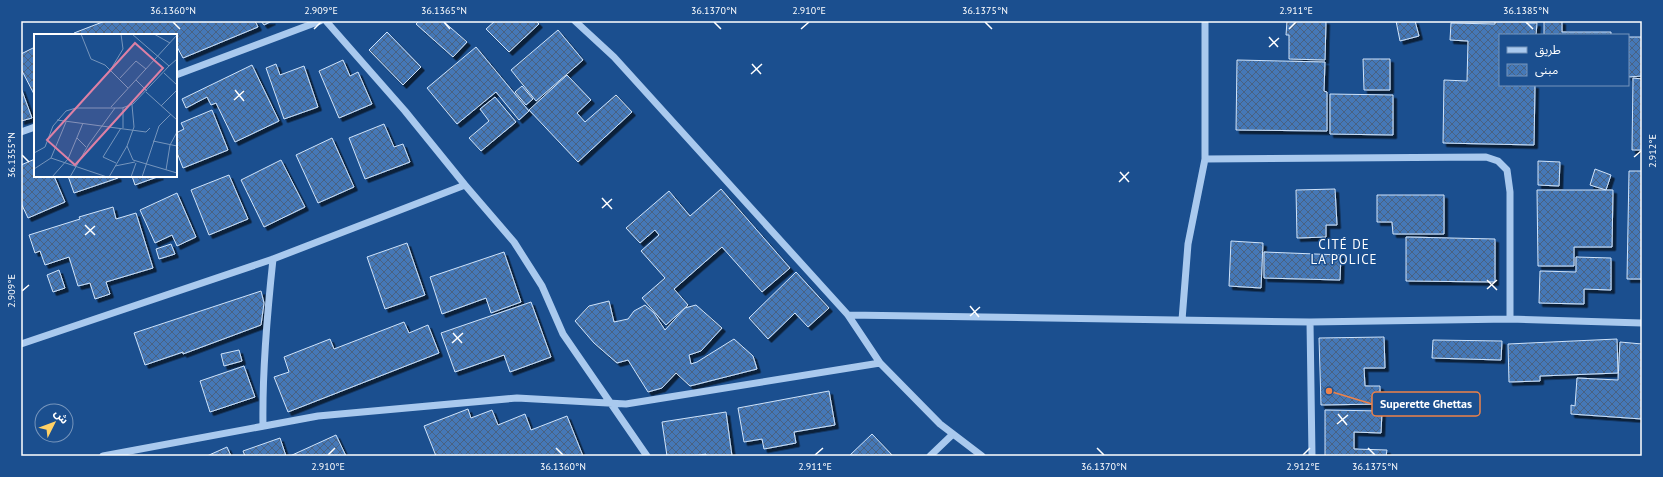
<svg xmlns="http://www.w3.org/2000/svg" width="1663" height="477" font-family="'PT Sans','Noto Sans Arabic',sans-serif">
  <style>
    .building { fill: url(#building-cross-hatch); stroke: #cfe3fa; filter: url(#shadow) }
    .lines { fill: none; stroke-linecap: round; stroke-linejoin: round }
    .minor { stroke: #a9c9ee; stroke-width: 7 }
    .ticks { fill: none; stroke: #fff; stroke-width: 1.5 }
    .labels { text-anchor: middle; stroke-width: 3; stroke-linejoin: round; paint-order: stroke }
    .quarter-label { font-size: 13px; letter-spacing: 1px; fill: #fff; stroke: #1b4f8f }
    .inset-road { fill: none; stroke: #7695bc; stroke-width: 1 }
    .view { fill: #dd80a5; fill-opacity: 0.15; stroke: #dd80a5; stroke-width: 2 }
    .inset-edge { fill: none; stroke: #fff; stroke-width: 2 }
    .leader { fill: none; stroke: #ee8249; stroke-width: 1.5 }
    .callout-dot { fill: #ee8249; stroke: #1b4f8f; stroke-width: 1.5 }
    .callout { fill: #1b4f8f; stroke: #ee8249; stroke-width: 1.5 }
    .callout-label { font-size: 12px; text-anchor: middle; font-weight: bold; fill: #fff }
    .neatline { fill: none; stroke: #fff; stroke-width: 1.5 }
    .ticks-label { font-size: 10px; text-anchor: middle; fill: #fff }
  </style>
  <defs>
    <pattern id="building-cross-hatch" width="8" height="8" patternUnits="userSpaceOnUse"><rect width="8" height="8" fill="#4478b7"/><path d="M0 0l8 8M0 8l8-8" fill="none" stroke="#486282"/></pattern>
    <filter id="shadow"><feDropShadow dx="3.5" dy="3.5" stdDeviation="0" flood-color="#0009"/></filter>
  </defs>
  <rect width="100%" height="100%" fill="#1b4f8f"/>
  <path class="building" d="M105,21H255L258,27L183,58L176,45V35H75L74,33Z
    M261,21H272L264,25Z
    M419,21H443L467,42L453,57L416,24Z
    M495,21H536L539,24L509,52L486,29Z
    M1287,21H1326L1325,60L1289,59V35H1286Z
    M1396,21H1415L1419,36L1400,41Z
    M1495,21H1526V23H1537L1536,35H1500V85H1535L1534,145L1443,143L1444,80L1467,81L1468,41L1450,40L1451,23L1495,24Z
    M1544,21H1562V32H1611V35H1544Z
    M1642,21V76L1628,77V37H1642Z
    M558,30L583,60L536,101L511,70Z
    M387,32L421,67L403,85L369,50Z
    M35,47V96L21,69V54Z
    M476,47L529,111L519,120L496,92L457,124L427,88Z
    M1363,59H1390V90H1364Z
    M343,60L350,76L358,72L372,104L339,118L319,71Z
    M1237,60L1325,62L1324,91L1327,92V131L1236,130Z
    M276,64L280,75L304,66L318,107L284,119L266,68Z
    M252,65L279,121L235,142L216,103L211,105L207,97L186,108L182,99Z
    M567,75L591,100L577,113L585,122L616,95L632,112L578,162L529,110Z
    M1633,78L1642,79V150H1632Z
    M522,86L533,99L526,105L515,92Z
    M21,88L32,118L21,121Z
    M1330,94L1393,95V135L1330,134Z
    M495,97L516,122L481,151L469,138L489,121L480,109Z
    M212,110L228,150L183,168L176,150V133L184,129L181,123Z
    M384,124L394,147L403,144L410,162L365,179L349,138Z
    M332,138L354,187L318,203L296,155Z
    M35,159V176H54L65,202L28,218L21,203V165Z
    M281,160L305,207L264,227L241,180Z
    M1538,161L1560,162L1559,186L1538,185Z
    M1595,169L1611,175L1606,190L1590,185Z
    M1629,171H1642V279H1627Z
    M229,175L248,219L209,235L191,190Z
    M68,176H117L118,178L74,193Z
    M132,176H160L135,185Z
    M721,189L790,268L762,292L722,247L674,289L688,305L666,325L642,298L665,278L641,251L659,235L655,230L640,243L626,228L669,191L690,216Z
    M1335,189L1337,225H1326V237L1297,238L1296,190Z
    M1537,190H1613L1612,247H1574V266H1538Z
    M177,193L196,237L177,246L172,235L155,243L140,210Z
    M1377,195H1444V234H1393L1392,222H1377Z
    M113,207L116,219L136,213L153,268L106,282L110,294L95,299L90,283L78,286L69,257L45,265L40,251L35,253L29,235L80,219L79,217Z
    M1406,237L1495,239V282L1406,281Z
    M1231,241L1263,243L1261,288L1229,286Z
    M407,243L425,295L385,309L367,257Z
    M171,244L175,254L159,259L156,249Z
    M504,252L521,302L491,313L486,298L442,314L430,277Z
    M1264,252L1341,255L1340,280L1264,278Z
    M1576,257L1611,258V290L1584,289V304L1539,303L1540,271L1576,272Z
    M59,270L65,288L53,292L47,275Z
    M796,272L829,308L808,327L795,313L768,339L749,318Z
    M261,291L264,303L261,325L183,354V352L145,365L134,333Z
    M609,301L614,322L628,319L634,311L645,305L654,313L665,330L685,308L696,305L722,328L701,351L689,355L691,364L697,362L734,339L753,356L757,369L690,386L676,373L662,388L648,392L628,360L617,363L594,343L575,321L589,306Z
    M531,302L551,357L510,372L504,355L455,372L441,333Z
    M404,322L409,333L428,325L439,353L288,412L274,377L289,372L284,357L330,339L334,349Z
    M1384,337L1385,368H1364L1365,386H1380V404L1321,405L1319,338Z
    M1617,339L1618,373L1540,376V381L1509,382L1508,344Z
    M1433,340L1502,341L1501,360L1432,358Z
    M1620,342L1642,344V419L1571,414V405L1575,406L1577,378L1618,380Z
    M239,350L242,361L224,366L221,354Z
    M244,366L255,397L210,412L200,381Z
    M829,391L835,425L794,432L796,443L764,449L762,439L744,442L738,408Z
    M468,409L471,418L492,410L498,425L525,414L531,430L567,416L583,456H436L424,426Z
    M1325,410L1382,411L1381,433L1354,432V449L1387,450L1386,456H1325Z
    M726,412L732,456H706V454L694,456H667L662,422Z
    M872,434L893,456H849Z
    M336,435L346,456H290Z
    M280,438L286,456H245L243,451Z
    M227,447L231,456H207Z"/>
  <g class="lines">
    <path class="minor" d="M326,21L405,111L465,185L514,242L542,286L563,334L647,456
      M575,21L614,57L848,315L880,363L940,424L982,456
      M176,75L320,21
      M21,132L35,127
      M1205,159L1486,157L1498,161L1507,170L1510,192V319
      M848,315L1310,322L1510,319L1642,323
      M1182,320L1188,244L1205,159V21
      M1310,322L1312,456
      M21,344L273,259L465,185
      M263,426C262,370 267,315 273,259
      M103,456L318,416L517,398L626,404L880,363
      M930,456L953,434"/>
  </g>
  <path class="ticks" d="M173,22L180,29M444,22L450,29M714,22L721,29M985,22L992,29M1526,22L1533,29M314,29L321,22M801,29L809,22M1289,29L1296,22M1269,37L1278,47M1269,47L1279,38M752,64L761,74M751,74L762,64M235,90L244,101M234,100L244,91M22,155L29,162M1634,157L1641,151M1120,172L1129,182M1119,182L1129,172M602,198L612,209M602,208L612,199M85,225L95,235M85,235L95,226M1487,280L1497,290M1487,289L1497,280M22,291L29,285M970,306L979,317M970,316L980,307M453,333L462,343M452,343L463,333M1338,414L1347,425M1337,424L1348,415M556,448L563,455M1097,448L1104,455M1368,448L1375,455M328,455L335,448M815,455L823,448M1303,455L1310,448"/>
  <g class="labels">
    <g class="quarter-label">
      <text x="1344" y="249">CITÉ DE<tspan x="1344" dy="15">LA POLICE</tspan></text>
    </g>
  </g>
  <g transform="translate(34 34)">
    <rect width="143" height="143" fill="#1b4f8f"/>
    <path class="inset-road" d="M47,0L57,25L71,31L94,54M98,0L135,32L143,25M120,0L136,9M77,35L89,15L87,0M130,39L143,51M86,44L102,27L112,35M102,46L113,57M112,58L143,86M98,71L100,93L93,112L99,126L143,139M127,72L143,56M77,73L143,1M89,74V94M23,86L112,98L116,94M43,104L52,113M119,107L143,112M0,119L11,113L19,92L32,77L42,74H88L99,70L135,32M17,124L73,143M82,129L69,123L87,94M81,132L101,128M0,135L17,124L32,88M132,136L136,111L143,98M18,143L34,125L49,89M36,143L55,110L81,74M75,143L93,112M97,143L102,129M108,143L125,92L137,80"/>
    <path class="view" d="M101,9L129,34L41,131L13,106Z"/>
    <rect width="143" height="143" class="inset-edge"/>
  </g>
  <path class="leader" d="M1329 391L1372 404"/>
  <circle class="callout-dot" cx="1329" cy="391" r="4"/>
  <rect class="callout" x="1372" y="392" width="108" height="24" rx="4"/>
  <g class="callout-label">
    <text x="1426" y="408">Superette Ghettas</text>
  </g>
  <rect width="1663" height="477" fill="none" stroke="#1b4f8f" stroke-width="44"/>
  <rect x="1499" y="34" width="130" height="52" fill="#1b4f8f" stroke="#7695bc"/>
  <rect x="1507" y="47" width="20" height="6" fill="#a9c9ee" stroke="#7695bc"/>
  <text x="1535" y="54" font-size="12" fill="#ffffff">طريق</text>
  <rect x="1507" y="64" width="20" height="12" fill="url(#building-cross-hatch)" stroke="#7695bc"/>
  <text x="1535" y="74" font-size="12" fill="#ffffff">مبنى</text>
  <g transform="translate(54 423) rotate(48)"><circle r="19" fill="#1b4f8f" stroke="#7695bc"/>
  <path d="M0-3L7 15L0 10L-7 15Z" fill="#ffd166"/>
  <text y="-6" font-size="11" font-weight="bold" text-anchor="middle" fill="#ffffff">ش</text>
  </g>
  <rect x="22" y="22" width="1619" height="433" class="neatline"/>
  <g class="ticks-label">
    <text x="173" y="14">36.1360°N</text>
    <text x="321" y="14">2.909°E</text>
    <text x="444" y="14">36.1365°N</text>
    <text x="714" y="14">36.1370°N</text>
    <text x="809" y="14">2.910°E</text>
    <text x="985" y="14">36.1375°N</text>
    <text x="1296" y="14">2.911°E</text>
    <text x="1526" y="14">36.1385°N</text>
    <text transform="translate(1652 151) rotate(-90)" y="4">2.912°E</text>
    <text transform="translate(11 155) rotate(-90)" y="4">36.1355°N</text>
    <text transform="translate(11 291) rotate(-90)" y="4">2.909°E</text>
    <text x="328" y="470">2.910°E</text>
    <text x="563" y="470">36.1360°N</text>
    <text x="815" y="470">2.911°E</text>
    <text x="1104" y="470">36.1370°N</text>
    <text x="1303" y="470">2.912°E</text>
    <text x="1375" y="470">36.1375°N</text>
  </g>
</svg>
